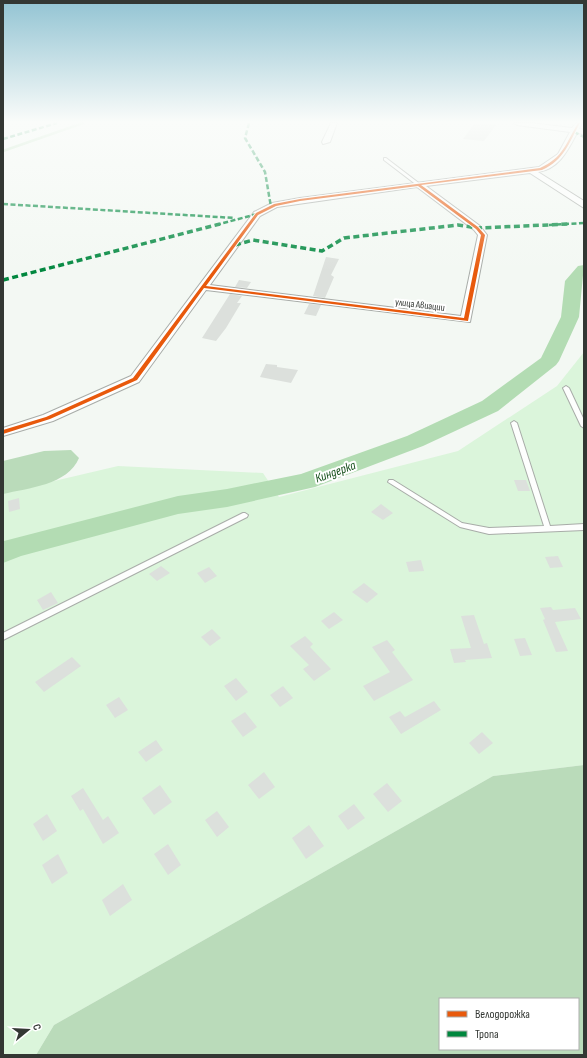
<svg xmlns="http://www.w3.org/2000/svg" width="587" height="1058" font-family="'Sofia Sans Condensed',sans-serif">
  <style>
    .green { fill: #dbf5db }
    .forest { fill: #badbba; fill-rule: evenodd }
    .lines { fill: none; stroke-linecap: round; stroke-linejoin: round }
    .stream { stroke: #b3dcb3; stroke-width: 2.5 }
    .river { fill: #b3dcb3; fill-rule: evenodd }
    .building { fill: #dce0dc }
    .lane-casing { stroke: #a8aca8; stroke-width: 2 }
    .street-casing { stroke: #a8aca8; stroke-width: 2 }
    .lane { fill: #fdfefd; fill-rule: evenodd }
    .street { fill: #fdfefd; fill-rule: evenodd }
    .quiet-far1 { stroke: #00873e; stroke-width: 2.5; stroke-dasharray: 5 2.5; stroke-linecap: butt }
    .quiet { stroke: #00873e; stroke-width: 3.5; stroke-dasharray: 6 3.5; stroke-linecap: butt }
    .cycleway-casing { stroke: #fff; stroke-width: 2 }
    .cycleway { fill: #e8590c; fill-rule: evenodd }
    .labels { text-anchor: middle; stroke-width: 4; stroke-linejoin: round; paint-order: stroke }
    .far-street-label { font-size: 10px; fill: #333733; stroke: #fff }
    .water-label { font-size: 13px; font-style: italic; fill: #17501c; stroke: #fff }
  </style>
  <rect width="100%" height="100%" fill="#f3f8f3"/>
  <path class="green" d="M584,352V765L493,776L54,1025L36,1055H3V493L118,466L263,473L279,497L458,451L557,386Z"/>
  <path class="forest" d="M71,450L79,458C68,485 28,488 3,494V461L44,451Z
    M584,765V1055H36L54,1025L493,776ZM440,999H578V1049H440Z"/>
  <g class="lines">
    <path class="stream" d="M3,151L83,123"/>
    <path class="river" d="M584,265L579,317L559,361L556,365L498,411L423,446L315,487L227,507L178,514L21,556L3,563L4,541L178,496L227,489L301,474L407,436L482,401L541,358L561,317L565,281L578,266Z"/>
  </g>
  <path class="building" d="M475,123L496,125L484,141L463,139Z
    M326,257L339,259L331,275L334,277L325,298L313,296Z
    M239,280L251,282L247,288L235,287Z
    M230,294L242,296L237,303H241L226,328L216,341L202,338Z
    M309,304L321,305L316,316L304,314Z
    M266,364L277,365V367L298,370L291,383L260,377Z
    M514,480H526L530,491H518Z
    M19,498L20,509L9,512L8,501Z
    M381,504L393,513L383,520L371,512Z
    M558,556L563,567L550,568L545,557Z
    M421,560L424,571L409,572L406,562Z
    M161,566L170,573L157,581L149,574Z
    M209,567L217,576L205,583L197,573Z
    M364,583L378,594L367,603L352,592Z
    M51,592L58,603L43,610L37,600Z
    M551,607L553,610L575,608L581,619L555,622L568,651L556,652L543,620L545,619L540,608Z
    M334,612L343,620L329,629L321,621Z
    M474,615L484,644L487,643L492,658L465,660L466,662L454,663L450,649L471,648L461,616Z
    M212,629L221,638L210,646L201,637Z
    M305,636L313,644L310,647L331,669L314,681L303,669L309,665L290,646Z
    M525,638L532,655L520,656L514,639Z
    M387,640L395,650L392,652L413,680L374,701L363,686L390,672L372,647Z
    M72,657L81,666L44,692L35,682Z
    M236,678L248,692L236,701L224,686Z
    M283,686L293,698L280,707L270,695Z
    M119,697L128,710L115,718L106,705Z
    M434,701L441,710L401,734L389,717L400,711L405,717Z
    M245,712L257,727L243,737L231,721Z
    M482,732L493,743L479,754L469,743Z
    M156,740L163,750L146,762L138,752Z
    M264,772L275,787L259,799L248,785Z
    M387,783L402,801L388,812L373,794Z
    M160,785L172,802L154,815L142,798Z
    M83,788L103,820L108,816L119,833L103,844L83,809L80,811L71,796Z
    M354,804L365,818L348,830L338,816Z
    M217,811L229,827L217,837L205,820Z
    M47,814L57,831L43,841L33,824Z
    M309,825L324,846L306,859L292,838Z
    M168,844L181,865L168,875L154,854Z
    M58,854L68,873L52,884L42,865Z
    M123,884L132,900L110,916L102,900Z"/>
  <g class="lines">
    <defs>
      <path id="lane" d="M384,158H386L420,184V186H418L384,160Z
        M566,386L569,388L584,420V428L581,426L563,388Z
        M514,421L517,423L550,526L584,524V530L489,534L460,527L388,482L389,480H393L462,523L489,528L544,526L511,423Z
        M243,513H245L248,515L247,517L3,640V633Z"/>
      <path id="street" d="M331,123H337L330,142L323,144L322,142Z
        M514,123H530L572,128L576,123H582L579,129L584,130V134L577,133C568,150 559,169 538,172L584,201V208L530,173L426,186L480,226L487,235L470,322L206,290L139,382L53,421L3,436V428L43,415L131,376L254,212L272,203L300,198L539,167L558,154L570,132L517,125ZM417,187L474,230L478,235L461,316L210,285L260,216L277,207Z"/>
    </defs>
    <use href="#lane" class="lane-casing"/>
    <use href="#street" class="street-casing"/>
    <use href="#lane" class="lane"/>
    <use href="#street" class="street"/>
    <path class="quiet-far1" d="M249,123L245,138L265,172L271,207
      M574,132L584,137
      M3,139L57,123
      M3,204L235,218
      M216,225L257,214
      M549,225L584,223"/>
    <path class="quiet" d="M235,245L253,240L322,251L344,238L458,225L477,228L570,224
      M3,280L220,224"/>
    <defs>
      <path id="cycleway" d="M578,123H580C568,144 565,159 542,170L421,185L478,227L485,235L468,321L204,288L137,380L50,419L3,434V430L46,417L133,378L256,213L274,204L300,199L540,168C563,158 566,143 578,123ZM418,186L476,229L481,235L464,318L206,286L258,215L276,206L300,201Z"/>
    </defs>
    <use href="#cycleway" class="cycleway-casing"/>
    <use href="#cycleway" class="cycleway"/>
  </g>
  <linearGradient id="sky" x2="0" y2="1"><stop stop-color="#93c4d3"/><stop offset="0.45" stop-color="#fafcfa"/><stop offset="1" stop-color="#fafcfa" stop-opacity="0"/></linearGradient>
  <rect width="587" height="271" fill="url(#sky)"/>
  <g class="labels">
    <g class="far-street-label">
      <text transform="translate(420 304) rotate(7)" y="4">улица Авиации</text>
    </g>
    <g class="water-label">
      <text transform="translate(335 471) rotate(-20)" y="5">Киндерка</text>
    </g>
  </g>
  <rect width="587" height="1058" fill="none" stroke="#333733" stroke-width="8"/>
  <rect x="439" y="998" width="140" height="52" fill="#ffffff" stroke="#adafad"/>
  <rect x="447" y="1011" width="20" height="6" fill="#e8590c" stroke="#adafad"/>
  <text x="475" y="1018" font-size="12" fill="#333733">Велодорожка</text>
  <rect x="447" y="1031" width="20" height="6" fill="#00873e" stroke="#adafad"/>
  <text x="475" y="1038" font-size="12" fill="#333733">Тропа</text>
  <g transform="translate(28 1030) rotate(72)" stroke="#ffffff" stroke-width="3" paint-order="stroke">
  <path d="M0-3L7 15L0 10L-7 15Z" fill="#333733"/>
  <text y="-6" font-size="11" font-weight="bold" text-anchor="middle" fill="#333733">С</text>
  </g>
</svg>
